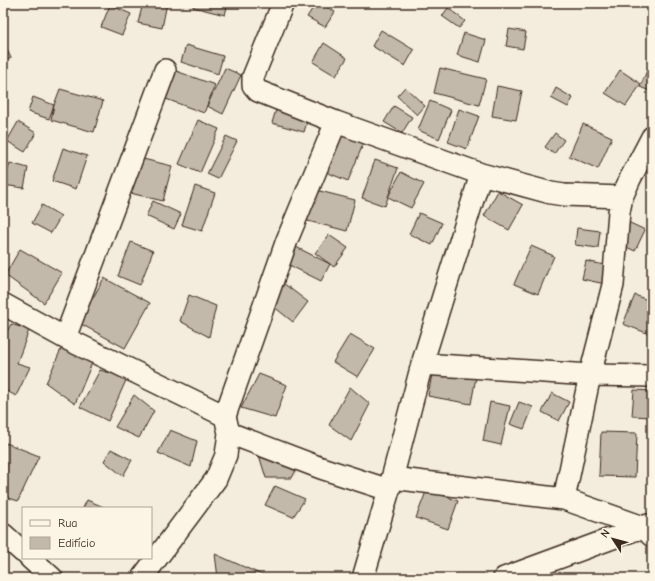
<svg xmlns="http://www.w3.org/2000/svg" width="655" height="581" font-family="'Comic Neue',sans-serif">
  <style>
    .building { fill: #c3b9aa; stroke: #3b2a1e }
    .lines { fill: none; stroke-linecap: round; stroke-linejoin: round }
    .street-casing { stroke: #3b2a1e; stroke-width: 24 }
    .street { stroke: #fcf5e5; stroke-width: 21 }
  </style>
  <rect width="100%" height="100%" fill="#f4eddd"/>
  <filter id="ink" filterUnits="userSpaceOnUse"><feTurbulence type="fractalNoise" baseFrequency=".025" numOctaves="2"/><feDisplacementMap in="SourceGraphic" scale="8" xChannelSelector="R" yChannelSelector="G"/><feConvolveMatrix kernelMatrix="1 2 1 2 8 2 1 2 1" color-interpolation-filters="sRGB"/></filter>
  <g filter="url(#ink)">
    <path class="building" d="M143,3H167L162,28L138,23Z
      M194,3H228L225,15L193,7Z
      M316,3H320L335,12L325,27L307,17Z
      M110,5L131,14L122,35L101,27Z
      M448,8L465,21L459,28L442,16Z
      M509,29L526,32L523,49L506,46Z
      M381,30L414,50L405,66L372,46Z
      M464,33L486,40L480,62L457,55Z
      M3,42L11,58L3,62Z
      M324,43L347,58L336,76L313,62Z
      M186,45L223,56L218,74L181,62Z
      M649,66L652,67V92L640,87Z
      M225,68L241,75L223,114L207,106Z
      M440,68L486,79L479,105L434,93Z
      M620,70L641,84L626,106L605,93Z
      M176,71L215,85L204,113L166,99Z
      M497,86L522,91L516,120L492,116Z
      M405,87L425,106L417,115L397,96Z
      M556,88L573,98L568,107L551,98Z
      M60,89L103,101L94,132L51,120L54,105Z
      M33,97L54,105L49,119L28,112Z
      M430,101L451,110L439,139L418,130Z
      M278,103L310,112L304,132L272,123Z
      M394,106L412,117L402,133L384,122Z
      M459,109L479,116L467,149L448,142Z
      M198,120L219,129L200,173L179,164Z
      M18,122L36,133L25,152L7,141Z
      M583,124L612,137L598,169L569,156Z
      M336,132L364,142L348,181L321,170Z
      M555,133L564,140L554,154L545,147Z
      M226,136L237,141L218,179L207,174Z
      M63,148L87,156L76,189L52,181Z
      M139,158L172,166L163,201L130,193Z
      M375,160L398,168L385,206L362,198Z
      M10,163L28,168L24,188L3,185Z
      M401,172L424,184L411,208L388,197Z
      M195,186L215,193L202,231L182,225Z
      M308,188L355,200L347,231L300,219Z
      M498,191L523,205L509,230L484,216Z
      M153,201L181,214L174,229L146,216Z
      M42,205L61,216L51,233L32,223Z
      M419,213L442,223L432,245L409,234Z
      M628,222L645,230L635,251L618,243Z
      M577,228L600,231L598,248L575,245Z
      M652,232V242L648,239Z
      M329,235L348,248L334,267L315,253Z
      M131,242L153,251L140,285L118,276Z
      M531,246L554,256L538,294L514,284Z
      M296,247L330,264L321,281L287,264Z
      M20,249L62,273L44,303L5,275Z
      M586,261L609,266L605,284L582,279Z
      M104,278L150,303L125,348L79,323Z
      M283,283L308,302L293,322L268,302Z
      M189,295L216,306L209,337L180,321Z
      M635,295L652,302V335L623,324Z
      M11,324L29,330L17,363L30,367L16,396L3,389V339Z
      M350,334L375,349L358,377L333,362Z
      M62,347L92,363L75,404L46,383Z
      M433,369L476,377L471,404L428,396Z
      M100,370L127,378L108,421L80,407Z
      M259,374L287,385L275,418L241,408Z
      M350,387L370,404L351,441L329,425Z
      M634,390L652,391V417L632,416Z
      M552,393L569,402L559,421L542,412Z
      M134,395L154,411L139,438L115,427Z
      M490,402L510,406L501,445L483,441Z
      M519,402L533,407L524,429L510,424Z
      M170,430L197,441L191,467L158,453Z
      M601,432L637,433L635,477L599,476Z
      M6,443L39,456L18,501L3,496V450Z
      M111,449L132,460L123,476L104,461Z
      M258,452L296,470L292,478H266Z
      M275,486L305,499L293,517L265,505Z
      M427,489L458,501L448,529L416,518Z
      M87,500L106,508H83Z
      M215,554L269,578H218Z"/>
    <g class="lines">
      <defs>
        <path id="street" d="M283,3L253,77V85L258,91L336,122L481,174L551,193L564,195L622,197
          M3,304L65,338L225,416
          M65,338L165,70
          M422,364L590,375L652,376
          M229,433L321,468L389,490
          M392,478L564,499L643,527L652,536
          M564,499L590,375L613,285L619,212L622,197L630,179L652,137
          M3,534L23,552
          M30,558L52,578
          M142,578L216,479L226,455L229,433L225,416L287,240L336,122
          M363,578L389,490L422,364L481,174
          M504,578L648,525"/>
      </defs>
      <use href="#street" class="street-casing"/>
      <use href="#street" class="street"/>
    </g>
  </g>
  <rect width="655" height="581" fill="none" stroke="#fcf5e5" stroke-width="16"/>
  <rect x="8" y="8" width="639" height="565" fill="none" stroke="#3b2a1e" stroke-width="1.5" filter="url(#ink)"/>
  <rect x="22" y="507" width="130" height="52" fill="#fcf5e5" stroke="#afa495"/>
  <rect x="30" y="520" width="20" height="6" fill="#fcf5e5" stroke="#afa495"/>
  <text x="58" y="527" font-size="12" fill="#3b2a1e">Rua</text>
  <rect x="30" y="537" width="20" height="12" fill="#c3b9aa" stroke="#afa495"/>
  <text x="58" y="547" font-size="12" fill="#3b2a1e">Edifício</text>
  <g transform="translate(613 539) rotate(306)" stroke="#fcf5e5" stroke-width="3" paint-order="stroke">
  <path d="M0-3L7 15L0 10L-7 15Z" fill="#3b2a1e"/>
  <text y="-6" font-size="11" font-weight="bold" text-anchor="middle" fill="#3b2a1e">N</text>
  </g>
</svg>
